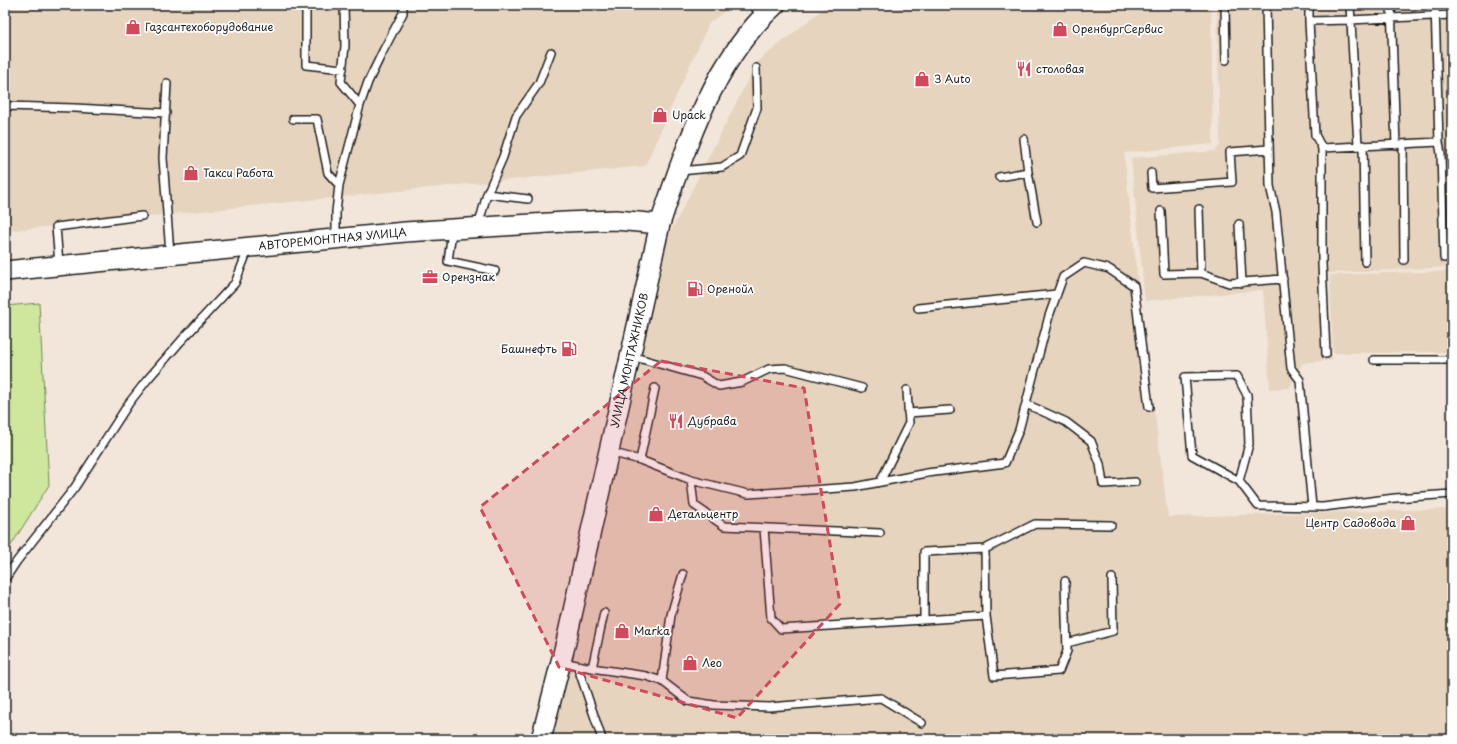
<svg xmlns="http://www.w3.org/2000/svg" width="1457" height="744" font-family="'Playpen Sans',sans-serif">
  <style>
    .built { fill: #e7d4bf }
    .green { fill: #cee79d; stroke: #75825c }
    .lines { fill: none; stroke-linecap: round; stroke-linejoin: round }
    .service-casing { stroke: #1c1c1c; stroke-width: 10 }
    .secondary-casing { stroke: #1c1c1c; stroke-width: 22 }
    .service { stroke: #fff; stroke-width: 7 }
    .secondary { stroke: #fff; stroke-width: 19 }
    .marked { fill: #d1495b; fill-opacity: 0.2; stroke: #d1495b; stroke-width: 3; stroke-dasharray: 8 5; stroke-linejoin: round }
    .labels { text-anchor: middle; stroke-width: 3.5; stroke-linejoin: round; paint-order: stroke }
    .poi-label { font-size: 11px; fill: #1c1c1c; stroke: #fff; text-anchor: start }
    .street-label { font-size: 11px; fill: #1c1c1c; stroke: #fff }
  </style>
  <rect width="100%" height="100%" fill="#f1e6d9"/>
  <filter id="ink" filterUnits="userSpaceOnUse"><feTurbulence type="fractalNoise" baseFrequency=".025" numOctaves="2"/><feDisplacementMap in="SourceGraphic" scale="8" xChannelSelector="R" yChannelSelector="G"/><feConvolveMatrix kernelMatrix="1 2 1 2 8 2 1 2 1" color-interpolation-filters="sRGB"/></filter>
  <g filter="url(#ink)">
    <path class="built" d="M5,5H733L709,23L645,166L5,231Z
      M828,5H1211L1213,144L1124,153L1136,265L1168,517L1452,509V739H547L662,249L757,62Z
      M1217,5H1452V267L1328,273L1332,360L1303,363L1289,388L1270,389L1263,290L1145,301L1131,158L1215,151L1220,145Z
      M1452,271V352L1333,353L1330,275Z"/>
    <path class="green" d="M39,303L49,485L5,555V306Z"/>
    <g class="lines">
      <defs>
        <path id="service" d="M306,5V65L343,69
          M344,5L345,46L341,82L360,105
          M753,5L762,17
          M1225,5L1226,60
          M1266,5L1270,186L1276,212L1291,368L1300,380L1312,507
          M1309,5V21L1350,20L1452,15
          M1350,5L1358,145
          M1391,5L1396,145
          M1309,21L1315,135L1322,148L1439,142L1435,5
          M167,83L163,158L170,254
          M5,106L75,108L166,113
          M293,119H317L328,173L339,185
          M1024,139L1028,172
          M1439,142L1441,154L1444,258
          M1403,144L1404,260
          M1363,145L1365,262
          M1322,148V264L1326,354
          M680,171L722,167L740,156L757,108L756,68
          M1151,173L1152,188L1232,182L1230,152L1269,149
          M999,177L1028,172L1037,222
          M487,194L503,157L516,116L539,83L551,52
          M1199,209L1201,273
          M1161,211L1164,274L1201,273L1229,283L1283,279
          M1239,224L1242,283
          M478,227L487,194L528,199
          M452,231L448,261L495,271
          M336,239V212L339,185L360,105L368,82L383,51L403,13V5
          M59,264L56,227L142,216
          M918,308L1057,294
          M631,356L702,376L719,386L742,382L769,369L785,368L862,388
          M1374,360H1452
          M1026,404L1066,422L1091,441L1100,464L1103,484L1135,482
          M908,413L950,410
          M610,452L640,460L691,480L748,494L855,487L927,473L1005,463L1019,430L1049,316L1063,277L1084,263L1109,269L1134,286L1149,407
          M640,460L655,388
          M691,480L694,505L724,526L880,533
          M1239,481L1249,444L1247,395L1237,376L1185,377L1192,455L1239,481L1258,506L1323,507L1395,498L1452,494
          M880,482L909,423L907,390
          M764,528L771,618L781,629L986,616L994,676L1059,671L1067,651L1065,581
          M5,579L17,561L75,487L129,403L147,380L181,341L235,283L248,250
          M986,616L985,549L1035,524L1111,525
          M924,620V552L985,549
          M1067,643L1113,631L1112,578
          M562,662L592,668L646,676L662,681L688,701L714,705L769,707L881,698L922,723
          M577,665L602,739
          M592,668L604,613
          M662,681L671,615L683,574"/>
        <g id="secondary">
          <path id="s1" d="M5,271L405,232L565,222L616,220L660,224"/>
          <path id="s2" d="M541,739L566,642L660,224C685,149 714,59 775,5"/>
        </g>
      </defs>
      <use href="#service" class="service-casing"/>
      <use href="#secondary" class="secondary-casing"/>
      <use href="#service" class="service"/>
      <use href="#secondary" class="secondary"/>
    </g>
  </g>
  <path class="marked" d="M661,361L804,388L840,604L737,718L559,667L480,507Z"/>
  <defs>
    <symbol id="shop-bare" viewBox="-9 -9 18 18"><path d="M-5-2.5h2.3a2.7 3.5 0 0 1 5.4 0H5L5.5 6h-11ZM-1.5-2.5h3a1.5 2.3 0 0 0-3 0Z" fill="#d1495b" stroke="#fff" stroke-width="2.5" paint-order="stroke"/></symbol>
    <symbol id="restaurant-bare" viewBox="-9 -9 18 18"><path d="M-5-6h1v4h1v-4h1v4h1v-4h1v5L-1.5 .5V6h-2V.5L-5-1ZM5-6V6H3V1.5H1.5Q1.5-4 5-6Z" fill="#d1495b" stroke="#fff" stroke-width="2.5" paint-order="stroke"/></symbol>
    <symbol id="office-bare" viewBox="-9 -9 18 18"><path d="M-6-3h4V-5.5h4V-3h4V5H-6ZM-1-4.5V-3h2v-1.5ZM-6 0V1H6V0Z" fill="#d1495b" stroke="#fff" stroke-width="2.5" paint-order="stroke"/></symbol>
    <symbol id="fuel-bare" viewBox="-9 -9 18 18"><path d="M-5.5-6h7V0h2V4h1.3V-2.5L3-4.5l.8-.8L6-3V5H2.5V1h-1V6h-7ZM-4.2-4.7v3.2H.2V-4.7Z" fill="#d1495b" stroke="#fff" stroke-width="2.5" paint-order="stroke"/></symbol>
  </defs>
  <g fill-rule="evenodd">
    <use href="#shop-bare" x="122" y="16" width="22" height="22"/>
    <use href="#shop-bare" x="1049" y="18" width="22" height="22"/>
    <use href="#restaurant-bare" x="1013" y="58" width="22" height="22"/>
    <use href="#shop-bare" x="911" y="68" width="22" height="22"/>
    <use href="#shop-bare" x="649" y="104" width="22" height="22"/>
    <use href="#shop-bare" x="180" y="162" width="22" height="22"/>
    <use href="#office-bare" x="419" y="266" width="22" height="22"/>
    <use href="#fuel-bare" x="684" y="278" width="22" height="22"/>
    <use href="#fuel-bare" x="558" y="338" width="22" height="22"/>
    <use href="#restaurant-bare" x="665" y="410" width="22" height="22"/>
    <use href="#shop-bare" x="645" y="503" width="22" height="22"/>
    <use href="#shop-bare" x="1397" y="512" width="22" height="22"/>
    <use href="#shop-bare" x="611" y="620" width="22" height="22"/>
    <use href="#shop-bare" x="679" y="652" width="22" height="22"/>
  </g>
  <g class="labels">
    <g class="poi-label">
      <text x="145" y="31">Газсантехоборудование</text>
      <text x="1072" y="33">ОренбургСервис</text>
      <text x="1036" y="73">столовая</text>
      <text x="934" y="83">3 Auto</text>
      <text x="672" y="119">Upack</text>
      <text x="203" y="177">Такси Работа</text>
      <text x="442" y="281">Орензнак</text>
      <text x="707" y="293">Оренойл</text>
      <text x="557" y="353" text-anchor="end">Башнефть</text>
      <text x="688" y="425">Дубрава</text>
      <text x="668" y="518">Детальцентр</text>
      <text x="1396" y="527" text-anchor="end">Центр Садовода</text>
      <text x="634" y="635">Marka</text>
      <text x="702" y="667">Лео</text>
    </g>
    <g class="street-label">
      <text dy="4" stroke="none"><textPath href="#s1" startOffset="329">АВТОРЕМОНТНАЯ УЛИЦА</textPath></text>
      <text dy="4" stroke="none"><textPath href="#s2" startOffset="389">УЛИЦА МОНТАЖНИКОВ</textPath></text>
    </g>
  </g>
  <rect width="1457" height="744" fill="none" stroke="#fff" stroke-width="20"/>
  <rect x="10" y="10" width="1437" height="724" fill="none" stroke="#1c1c1c" stroke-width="1.5" filter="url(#ink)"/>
</svg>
